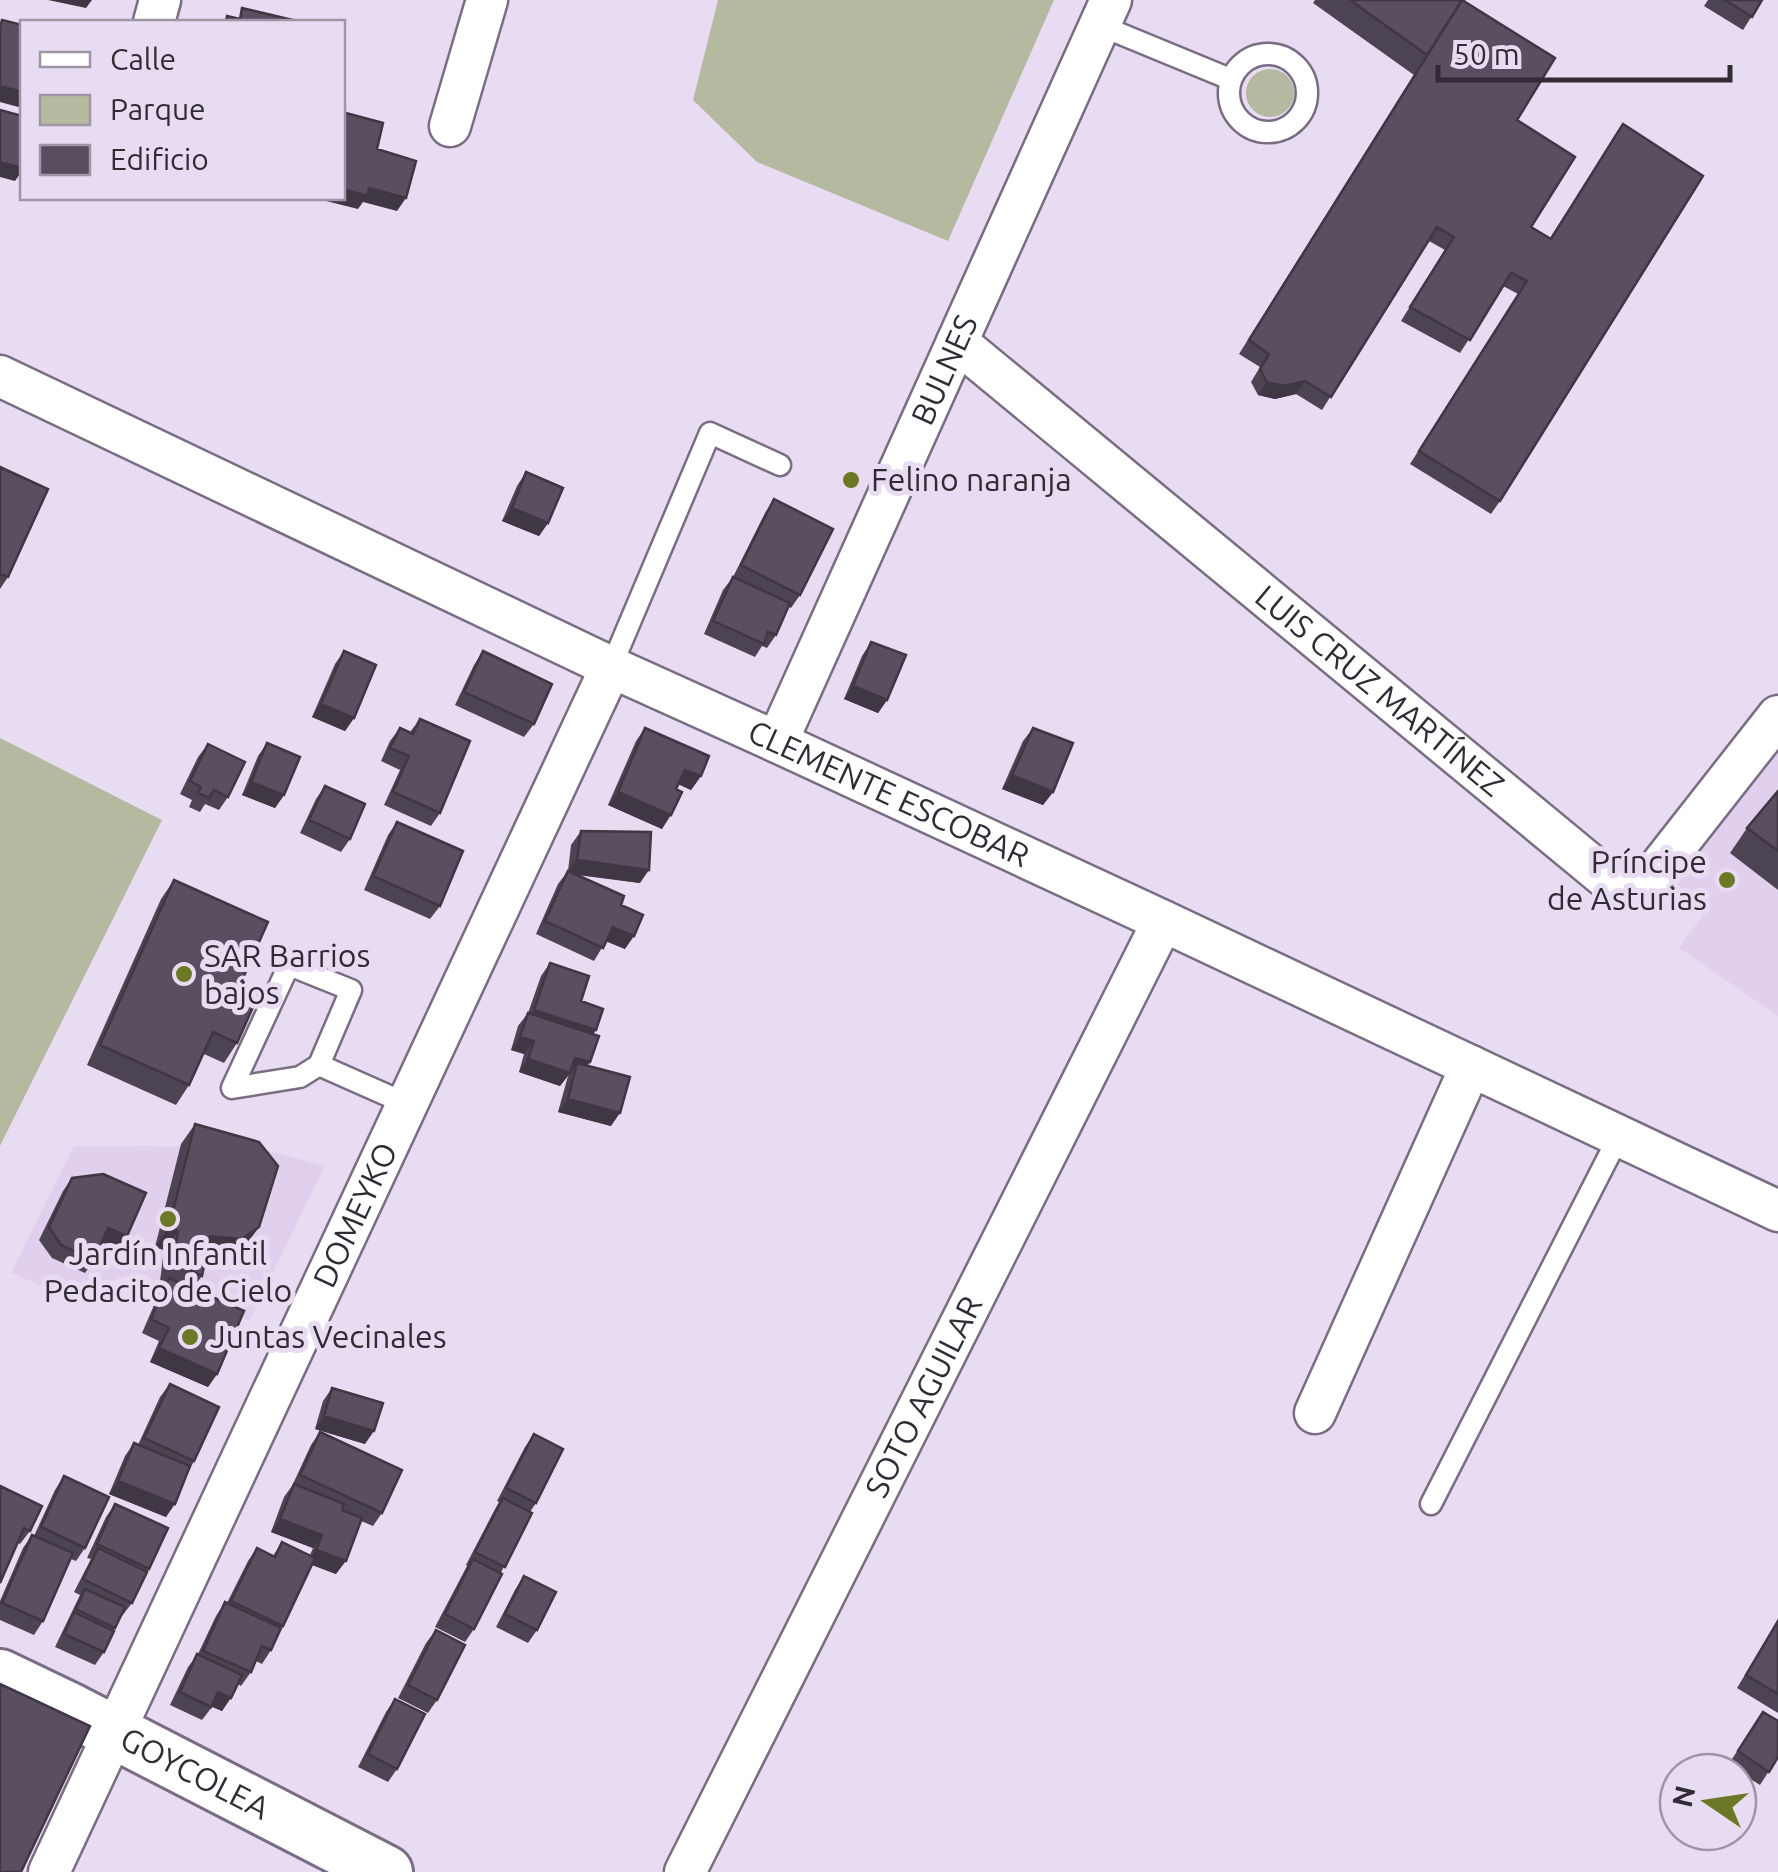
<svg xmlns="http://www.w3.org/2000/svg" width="1778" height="1872" font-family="Ubuntu,sans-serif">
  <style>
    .built { fill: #e1d0ed }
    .green { fill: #b4b9a0 }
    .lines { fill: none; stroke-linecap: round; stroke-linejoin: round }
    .service-casing { stroke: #786d81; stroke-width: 25 }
    .minor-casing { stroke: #786d81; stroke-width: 45 }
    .tertiary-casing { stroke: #786d81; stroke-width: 58 }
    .service { stroke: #fff; stroke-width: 20 }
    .minor { stroke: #fff; stroke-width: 40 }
    .tertiary { stroke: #fff; stroke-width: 52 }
    .wall { fill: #4d4453 }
    .shaded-wall { fill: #3f3744 }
    .building { fill: #5a4f61; stroke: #3f3744; stroke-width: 2.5 }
    .poi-dot { fill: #6c7825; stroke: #e8dcf2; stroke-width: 4 }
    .labels { text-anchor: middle; stroke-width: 10; stroke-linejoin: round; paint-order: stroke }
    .street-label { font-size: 32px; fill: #302b34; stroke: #e8dcf2 }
    .poi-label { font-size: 32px; fill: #302b34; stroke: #e8dcf2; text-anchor: start }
  </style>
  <rect width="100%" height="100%" fill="#e8dcf2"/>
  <path class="built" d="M1778,749V1016L1679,948L1705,912L1676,888V872Z
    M74,1146L255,1147L325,1166L249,1321L137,1273L117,1279L82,1302L11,1273Z"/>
  <path class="green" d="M718,0H1054L948,241L757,162L693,100Z
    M1246 93a24 24 0 1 1 48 0a24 24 0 1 1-48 0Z
    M0,738L162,820L0,1146Z"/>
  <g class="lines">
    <defs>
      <path id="service" d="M1099,25L1230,79
        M1229 93a39 39 0 1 1 78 0a39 39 0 1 1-78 0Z
        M611,667L710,433L780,465
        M319,1065L351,990L289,965L232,1088L300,1077L319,1065L407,1104
        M1431,1504L1619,1136"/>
      <g id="minor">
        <path d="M154,22L160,0"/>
        <path d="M450,126L487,0"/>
        <path id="s1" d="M957,342L1610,881L1647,883L1778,716"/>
        <path id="s2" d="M0,376L611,667L777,742L1163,921L1778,1211"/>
        <path id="s3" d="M777,742L1111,0"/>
        <path d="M1315,1413L1471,1066"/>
        <path id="s4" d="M49,1872L611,667"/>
        <path id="s5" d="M685,1872L1163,921"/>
      </g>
      <g id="tertiary">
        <path id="s6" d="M0,1676L73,1711L386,1872"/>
      </g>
    </defs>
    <use href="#service" class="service-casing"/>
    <use href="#minor" class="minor-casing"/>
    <use href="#tertiary" class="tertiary-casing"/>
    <use href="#service" class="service"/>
    <use href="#minor" class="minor"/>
    <use href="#tertiary" class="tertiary"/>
  </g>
  <path class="wall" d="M1315,0H1465L1517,120L1531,227L1550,238L1623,124L1500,501L1491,514L1410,464L1518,294L1503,286L1460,353L1401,321L1445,250L1429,241L1322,410L1296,394L1275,399L1258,395L1251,382L1260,367L1239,354L1418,68L1414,75L1313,3Z
    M1708,0H1762L1743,30L1704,6Z
    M0,467L8,577L0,589Z
    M526,472L548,523L539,536L502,521L517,486Z
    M774,499L800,595L791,608L789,607L776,635L767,648L762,646L755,657L704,634L723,590L733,577L765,513Z
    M871,642L887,700L878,713L844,699L862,656Z
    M344,651L354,718L345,731L312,717L335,664Z
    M483,651L534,724L524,737L455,705L474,665Z
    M420,719L440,813L431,826L384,805L400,770L381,761L390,741L400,728L410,732Z
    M645,728L701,776L691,790L678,784L662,829L608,805L636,741Z
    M1033,728L1053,792L1043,805L1002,789L1023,741Z
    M267,743L284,795L275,808L242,795L258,756Z
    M208,744L228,797L219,810L205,804L200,812L189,807L192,800L180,794L198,757Z
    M325,786L350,839L341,852L300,833L316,799Z
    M1778,791V890L1730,853L1747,828Z
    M397,822L440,906L430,919L364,890L388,835Z
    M581,831L640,883L577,875L621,905L625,949L606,941L594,961L536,934L558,884L568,871L571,845Z
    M174,880L239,987L237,1043L224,1063L204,1054L189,1085L176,1105L87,1065L161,899Z
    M550,963L581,1001L596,1030L593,1034L590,1062L587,1066L611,1126L558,1112L568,1076L571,1072L560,1086L519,1072L524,1054L511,1050L518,1026L528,1013L541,976Z
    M195,1124L259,1227L245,1246L228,1259L206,1256L202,1276L193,1288L217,1374L208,1387L150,1362L159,1341L142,1333L160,1291L165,1284L160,1281L164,1250L155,1247L181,1144Z
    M72,1178L117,1249L101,1242L94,1260L85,1273L52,1258L39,1240L63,1191Z
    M170,1384L194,1461L166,1517L109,1494L125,1456L134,1443L138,1445L160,1397Z
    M332,1388L365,1444L315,1429L323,1401Z
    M320,1432L382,1513L373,1526L361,1521L336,1574L312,1565L271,1650L262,1664L256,1661L251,1672L241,1686L238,1684L222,1711L212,1707L202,1720L170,1705L188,1667L198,1654L216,1616L225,1602L227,1603L248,1561L257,1548L273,1556L282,1542L310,1555L313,1548L271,1532L284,1497L292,1486L311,1445Z
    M534,1434L536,1503L530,1512L474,1629L465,1642L435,1627L467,1566L466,1565L494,1511L499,1502L497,1501L525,1447Z
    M64,1476L85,1548L76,1561L71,1559L43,1621L34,1635L0,1620V1601L23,1548L32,1535L34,1536L55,1490Z
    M0,1486L30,1531L20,1544L18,1543Z
    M115,1504L149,1569L132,1603L122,1616L121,1615L104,1652L95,1665L55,1647L80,1595L74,1592L91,1559L87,1558L106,1517Z
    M524,1576L537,1630L528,1643L496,1627L515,1590Z
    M1778,1620V1713L1737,1688Z
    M436,1630L437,1700L428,1713L398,1698L426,1643Z
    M395,1699L397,1769L388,1782L358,1767L386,1712Z
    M1763,1712L1778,1757L1760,1785L1728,1765Z"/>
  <path class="shaded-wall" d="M48,0H92L86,8Z
    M0,86L22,92V108L0,102Z
    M0,162L22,168V171L15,181L0,177Z
    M369,188L406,198L397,211L363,202L358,209L314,198H342V189Z
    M1305,381L1296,394L1275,399L1258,395L1267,382Z
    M512,508L548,523L539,536L502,521Z
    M853,686L887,700L878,713L844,699Z
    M321,704L354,718L345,731L312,717Z
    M685,770L701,776L691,790L676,783Z
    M1012,775L1053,792L1043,805L1002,789Z
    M251,782L284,795L275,808L242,795Z
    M618,792L671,815L662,829L608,805Z
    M577,860L649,870L640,883L567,873Z
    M613,927L634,936L625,949L603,940Z
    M534,1010L596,1030L587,1043L525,1023Z
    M520,1037L534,1041L524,1054L511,1050Z
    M575,1058L590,1062L581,1075L577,1063L571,1072L566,1071Z
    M528,1059L570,1073L560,1086L519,1072Z
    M568,1099L620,1113L611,1126L558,1112Z
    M169,1227L178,1231L164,1250L155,1247Z
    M259,1227L245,1246L228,1259L196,1255L210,1236Z
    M108,1228L127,1236L117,1249L98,1241Z
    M159,1348L217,1374L208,1387L150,1362Z
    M324,1416L374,1431L365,1444L315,1429Z
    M118,1481L175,1504L166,1517L109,1494Z
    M280,1519L322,1535L313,1548L271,1532Z
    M316,1550L346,1561L336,1574L307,1563Z
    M218,1692L231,1698L222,1711L209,1705Z"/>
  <path class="building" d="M1350,0H1462L1427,55Z
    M1462,0L1555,58L1517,120L1575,157L1531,227L1551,239L1623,124L1703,176L1500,501L1419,451L1527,281L1511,273L1470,340L1410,307L1454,237L1437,227L1331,397L1305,381L1284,386L1267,382L1260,369L1269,354L1249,340Z
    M1725,0H1762L1752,17Z
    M242,8L301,22H226L227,16L240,19Z
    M2,20L22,25V92L0,86V27Z
    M0,110L22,116V168L0,162Z
    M342,112L383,123L377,149L416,161L406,198L369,188L367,196L342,189Z
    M0,467L48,489L8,577L0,574Z
    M526,472L563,488L548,523L512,508Z
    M774,499L833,529L800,595L741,565Z
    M733,577L790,603L776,635L768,632L764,644L713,621Z
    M871,642L906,655L887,700L853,686Z
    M344,651L376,665L354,718L321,704Z
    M483,651L552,684L534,724L464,692Z
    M420,719L470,741L440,813L393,792L409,756L390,748L400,728L413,734Z
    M645,728L709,756L701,776L685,770L676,789L682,792L671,815L618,792Z
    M1033,728L1073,743L1053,792L1012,775Z
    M267,743L300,757L284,795L251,782Z
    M208,744L245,762L228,797L214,790L209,798L198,793L201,787L190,781Z
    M325,786L365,804L350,839L309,820Z
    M1778,791V851L1747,828Z
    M397,822L463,851L440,906L373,876Z
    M581,831L651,832L649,870L577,860Z
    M568,871L624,896L621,905L643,915L634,936L613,927L603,948L545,921Z
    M174,880L268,922L239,987L258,996L237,1043L213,1032L189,1085L100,1045Z
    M550,963L589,976L581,1001L603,1009L596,1030L534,1010Z
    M528,1013L599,1036L590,1062L575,1058L570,1073L528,1059L534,1041L520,1037Z
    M577,1063L630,1077L620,1113L568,1099Z
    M195,1124L259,1142L278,1166L259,1227L242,1239L210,1236L202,1276L173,1261L178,1231L169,1227Z
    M103,1174L146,1193L127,1236L108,1228L94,1260L61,1245L49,1227L72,1178Z
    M169,1278L244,1311L217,1374L159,1348L169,1328L151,1319Z
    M170,1384L219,1407L194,1461L144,1438Z
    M332,1388L383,1403L374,1431L324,1416Z
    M320,1432L402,1470L382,1513L300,1475Z
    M534,1434L563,1449L536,1503L506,1488Z
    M134,1443L190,1466L175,1504L118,1481Z
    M64,1476L109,1497L85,1548L41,1527Z
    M294,1484L344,1504L342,1510L362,1518L346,1561L316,1550L322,1535L280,1519Z
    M0,1486L42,1506L30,1531L24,1528L0,1583Z
    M503,1498L532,1513L505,1567L475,1552Z
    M115,1504L168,1528L149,1569L97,1544Z
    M32,1535L73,1553L43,1621L2,1603Z
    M282,1542L315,1558L283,1626L231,1601L257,1548L275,1557Z
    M98,1548L147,1572L132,1603L83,1579Z
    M473,1559L502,1574L474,1629L445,1614Z
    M524,1576L556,1592L537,1630L505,1614Z
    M85,1589L125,1607L115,1628L76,1609Z
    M225,1602L281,1628L271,1650L262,1646L251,1672L203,1651Z
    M74,1612L114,1631L104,1652L64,1634Z
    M1778,1621V1694L1746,1675Z
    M436,1630L465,1645L437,1700L408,1685Z
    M197,1654L242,1675L231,1698L218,1692L211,1707L180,1692Z
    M0,1684L90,1726L21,1872H0Z
    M395,1699L425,1714L397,1769L368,1754Z
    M1763,1712L1778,1721V1757L1769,1772L1738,1751Z"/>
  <g class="poi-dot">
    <circle cx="851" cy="480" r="10"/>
    <circle cx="1727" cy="880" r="10"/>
    <circle cx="184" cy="974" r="10"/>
    <circle cx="168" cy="1219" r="10"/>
    <circle cx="190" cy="1337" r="10"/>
  </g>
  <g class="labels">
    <g class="street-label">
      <text dy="11" stroke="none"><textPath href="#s3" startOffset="408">BULNES</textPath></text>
      <text dy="11" stroke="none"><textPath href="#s1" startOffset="548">LUIS CRUZ MARTÍNEZ</textPath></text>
      <text dy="11" stroke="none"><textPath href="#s2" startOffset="982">CLEMENTE ESCOBAR</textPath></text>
      <text dy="11" stroke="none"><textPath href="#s4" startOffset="725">DOMEYKO</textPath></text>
      <text dy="11" stroke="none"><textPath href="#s5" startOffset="532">SOTO AGUILAR</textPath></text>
      <text dy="11" stroke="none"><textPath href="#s6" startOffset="218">GOYCOLEA</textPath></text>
    </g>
    <g class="poi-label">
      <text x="871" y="491">Felino naranja</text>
      <text x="1707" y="873" text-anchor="end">Príncipe<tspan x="1707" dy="37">de Asturias</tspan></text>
      <text x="204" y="967">SAR Barrios<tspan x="204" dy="37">bajos</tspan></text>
      <text x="168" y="1265" text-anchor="middle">Jardín Infantil<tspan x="168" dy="37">Pedacito de Cielo</tspan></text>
      <text x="210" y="1348">Juntas Vecinales</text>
    </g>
  </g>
  <rect x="20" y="20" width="325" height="180" fill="#e8dcf2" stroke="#9e95a6" stroke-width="2.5"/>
  <rect x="40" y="52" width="50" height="15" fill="#ffffff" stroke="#9e95a6" stroke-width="2.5"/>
  <text x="110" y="70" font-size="30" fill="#302b34">Calle</text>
  <rect x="40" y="95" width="50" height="30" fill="#b4b9a0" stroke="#9e95a6" stroke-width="2.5"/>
  <text x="110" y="120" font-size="30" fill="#302b34">Parque</text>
  <rect x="40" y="145" width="50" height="30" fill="#5a4f61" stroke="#9e95a6" stroke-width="2.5"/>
  <text x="110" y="170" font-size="30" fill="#302b34">Edificio</text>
  <g transform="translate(1708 1802) rotate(283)"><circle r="48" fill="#e8dcf2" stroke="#9e95a6" stroke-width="2.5"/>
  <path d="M0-8L18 38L0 25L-18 38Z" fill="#6c7825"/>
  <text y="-15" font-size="28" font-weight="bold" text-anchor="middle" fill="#302b34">N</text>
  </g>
  <path d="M1438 65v15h292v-15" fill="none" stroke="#302b34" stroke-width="5"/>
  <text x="1453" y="65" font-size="30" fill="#302b34" stroke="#e8dcf2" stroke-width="8" paint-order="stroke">50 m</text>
</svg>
